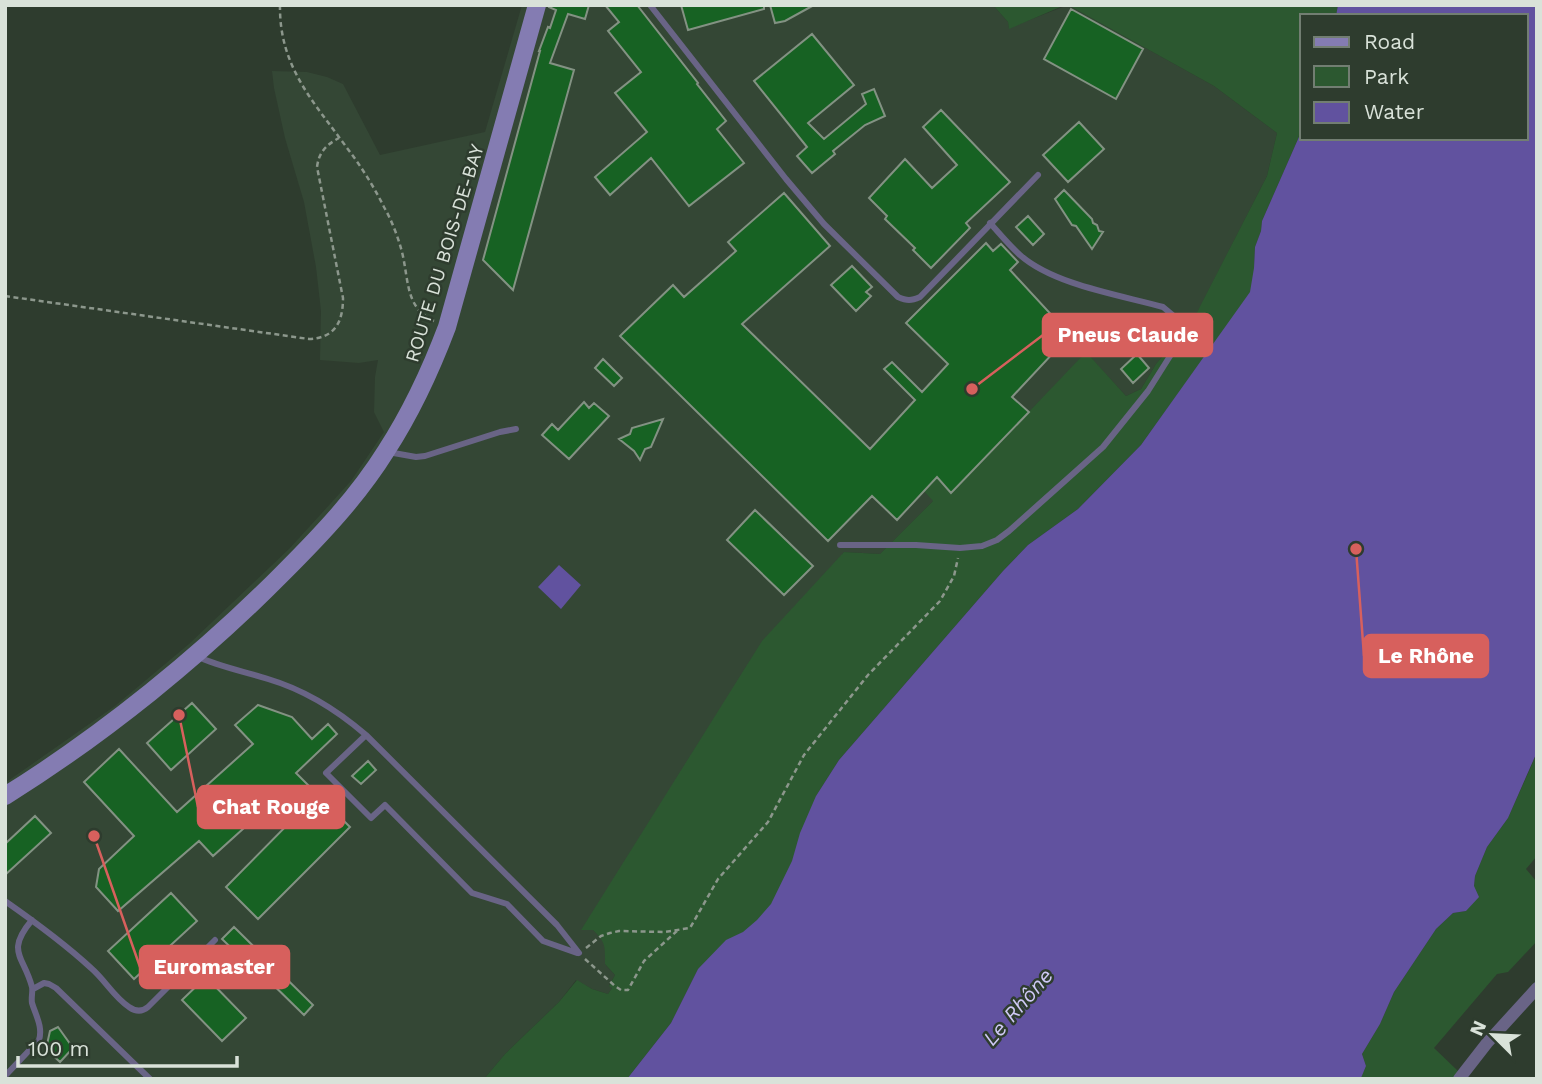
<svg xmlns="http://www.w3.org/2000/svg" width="1542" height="1084" font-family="'Work Sans',sans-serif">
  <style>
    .built { fill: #344735 }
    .green { fill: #2c5830 }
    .water { fill: #61529f }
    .building { fill: #176223; stroke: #839283; stroke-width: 2 }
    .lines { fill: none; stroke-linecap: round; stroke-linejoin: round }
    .path { stroke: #8c978c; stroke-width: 2.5; stroke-dasharray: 5 3.5; stroke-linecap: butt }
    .service { stroke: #696486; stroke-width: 6 }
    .minor { stroke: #696486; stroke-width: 12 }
    .secondary { stroke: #847cb2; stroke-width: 18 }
    .labels { text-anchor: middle; stroke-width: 5; stroke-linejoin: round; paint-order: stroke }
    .street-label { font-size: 19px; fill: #d9e2d9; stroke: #2e3c2e }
    .water-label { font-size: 21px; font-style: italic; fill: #cfc9f5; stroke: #2e3c2e }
    .leader { fill: none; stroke: #d7605d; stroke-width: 2.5 }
    .callout-dot { fill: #d7605d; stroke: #2e3c2e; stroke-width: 2.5 }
    .callout { fill: #d7605d; stroke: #d7605d; stroke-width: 2.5 }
    .callout-label { font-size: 21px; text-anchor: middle; font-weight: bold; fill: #fff }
  </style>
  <rect width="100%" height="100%" fill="#2e3c2e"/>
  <path class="built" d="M522,5H993L1008,22L1009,28L1068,5L1214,86L1277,133L1267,176L1193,321L1156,364L1141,389L1126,396L1086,353L951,493L937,478L933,501L880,554L844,552L582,929L593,930L603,939L605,944V964L615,975L609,985L612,988L608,994L592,989L576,980L559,1002L505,1054L484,1079H5V783L115,706L189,644L290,548L351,481L384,432L374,412L375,377L378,360L359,363L320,360L321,311L316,267L304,202L285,138L274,88L272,71L307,72L327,77L343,84L380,155L485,132Z"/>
  <path class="green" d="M993,5H1065L1009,29L1008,22Z
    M1068,5H1338L1336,16H1302V130L1262,221L1261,231L1255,247L1254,268L1270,284L1195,370L1141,445L1078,509L1028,545L1003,571L839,760L816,796L851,879L698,969L671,1023L627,1079H484L505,1054L559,1002L577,980L592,989L608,994L612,988L609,986L615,975L605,964C605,947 606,942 593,930H581L762,641L844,552L880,554L933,501L924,491L937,477L952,492L1086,352L1126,396L1141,389L1156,364L1193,320L1267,176L1277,133L1214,86Z
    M1537,753V856L1526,869L1537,882V941L1508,972L1497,974L1434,1048L1458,1071L1453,1079H1354L1361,1077L1366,1066L1362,1054L1380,1024L1394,992L1436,929L1453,913L1466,911L1474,886L1475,876L1487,847L1508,818Z"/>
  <path class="water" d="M1338,5H1537V752L1508,818L1487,847L1475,876L1474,886L1479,897L1466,911L1453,913L1436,929L1394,992L1380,1024L1362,1054L1366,1066L1361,1078L627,1079L671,1023L698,969L726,940L743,932L757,920L771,904L792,861L800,833L816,796L839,760L1003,571L1028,545L1078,509L1141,445L1250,292L1254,268L1255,247L1261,231L1262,221L1302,130V138H1526V16H1336Z
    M559,565L581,585L561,609L538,587Z"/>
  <path class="building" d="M549,5H589L585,19L568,14L550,63L574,70L513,290L483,260L540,51H539L548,27L550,28L556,10L549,7Z
    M605,5H637L698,83L697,84L726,121L717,129L744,163L689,206L651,158L610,195L595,177L647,132L615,93L641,72L608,31L619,22Z
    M681,5H764V9L688,30Z
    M770,5H814L785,21L775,23Z
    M1071,9L1143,49L1116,99L1044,59Z
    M812,34L854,85L808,123L824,139L866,104L862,94L874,89L885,116L865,125L833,151L835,154L812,173L797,156L807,147L754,81Z
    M941,110L1010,182L966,223L970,228L931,268L913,250L915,248L885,219L887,216L869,198L905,159L932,188L957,165L923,127Z
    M1079,122L1104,149L1068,182L1043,155Z
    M1064,190L1092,219L1093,223L1097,225L1099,231L1103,232L1092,249L1076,226L1072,225L1055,199Z
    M784,193L830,246L742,324L870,449L915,400L884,369L892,362L922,392L948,364L906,323L986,243L993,251L1001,244L1018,262L1010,270L1070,335L1012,397L1029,412L951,493L937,477L897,520L872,496L828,541L620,336L673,285L684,297L736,251L728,242Z
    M1028,216L1044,234L1033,245L1016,227Z
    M852,266L872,287L866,292L871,296L856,311L831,285Z
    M1137,354L1149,368L1133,383L1121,369Z
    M603,359L622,378L614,386L595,368Z
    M584,402L589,408L594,403L609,416L569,459L542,435L552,424L558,430Z
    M663,419L651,447L645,449L640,460L634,451L619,439L630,434L632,428Z
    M755,510L813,566L784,595L727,540Z
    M192,703L216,729L171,770L147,743Z
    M258,705L292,717L312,739L328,724L337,734L296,773L350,827L258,919L226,887L304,808L286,790L213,856L199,841L118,911L96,887L99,869L134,836L84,782L119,749L177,812L253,744L235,725Z
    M368,761L376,770L361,784L352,776Z
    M35,816L51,833L5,875V844Z
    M171,893L197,921L134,979L108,951Z
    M234,927L313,1005L304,1015L253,965L251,967L222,939Z
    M206,977L246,1018L222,1041L182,1000Z
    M58,1027L73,1048L60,1062L46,1049L50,1031Z"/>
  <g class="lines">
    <path class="path" d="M280,5C279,67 314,102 347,148C361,166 374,187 384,207C392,221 398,237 402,252C409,280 405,308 434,321
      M5,296L309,339C335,338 343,322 343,298L317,167C319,152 326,145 339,138
      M586,948L601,936L610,933L619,931L664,932L690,928L718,879L768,822L804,755L868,675L940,601L954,576L958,558
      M585,959L615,986L621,990H628L644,961L678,930"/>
    <path class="service" d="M650,5L786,179L824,224L898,297C907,301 911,301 920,297L1038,175
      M388,452L416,457L425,456L500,432L516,429
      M840,545H916L960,548L982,546L997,540L1009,531L1103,447L1148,391L1177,345L1180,326L1175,317L1163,307C1120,295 1054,285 1020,255C1009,245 1000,234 990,223
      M196,656C220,667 243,671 268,679C305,690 337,710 366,735L557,925L579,953
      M366,735L326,773L371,818L385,805L472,893L507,904L543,941L577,953
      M5,901C35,922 65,944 91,968C105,980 114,997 129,1007C136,1012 142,1012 148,1007L215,940
      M33,989L44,983L49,984L56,988L150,1079
      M5,1076L39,1040C43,1027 36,1016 32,1003C31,997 33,992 32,987C24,956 5,952 32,920"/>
    <path class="minor" d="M1459,1079L1487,1043L1537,988"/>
    <path class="secondary" d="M5,796C103,735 202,655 283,573C321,535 358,496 386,451C412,411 430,372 447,327L537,5"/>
  </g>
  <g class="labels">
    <g class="street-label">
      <text transform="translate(444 253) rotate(-73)" y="7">ROUTE DU BOIS-DE-BAY</text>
    </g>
    <g class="water-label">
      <text transform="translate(1018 1007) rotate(-49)" y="7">Le Rhône</text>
    </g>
  </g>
  <path class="leader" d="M972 389L1043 335M1356 549L1364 656M179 715L198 807M94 836L140 967"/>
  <g class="callout-dot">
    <circle cx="972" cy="389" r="7"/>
    <circle cx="1356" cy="549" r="7"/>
    <circle cx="179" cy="715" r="7"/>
    <circle cx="94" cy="836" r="7"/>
  </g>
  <g class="callout">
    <rect x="1043" y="314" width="169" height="42" rx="7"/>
    <rect x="1364" y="635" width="124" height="42" rx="7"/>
    <rect x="198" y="786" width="146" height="42" rx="7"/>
    <rect x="140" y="946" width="149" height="42" rx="7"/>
  </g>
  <g class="callout-label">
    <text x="1128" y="342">Pneus Claude</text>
    <text x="1426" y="663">Le Rhône</text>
    <text x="271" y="814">Chat Rouge</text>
    <text x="214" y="974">Euromaster</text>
  </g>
  <rect width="1542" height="1084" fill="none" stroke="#d9e2d9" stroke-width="14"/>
  <rect x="1300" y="14" width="228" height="126" fill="#2e3c2e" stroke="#727e72" stroke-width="2"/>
  <rect x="1314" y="37" width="35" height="10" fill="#847cb2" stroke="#727e72" stroke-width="2"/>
  <text x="1364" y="49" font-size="21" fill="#d9e2d9">Road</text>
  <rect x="1314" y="66" width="35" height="21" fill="#2c5830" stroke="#727e72" stroke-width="2"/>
  <text x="1364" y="84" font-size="21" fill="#d9e2d9">Park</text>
  <rect x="1314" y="102" width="35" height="21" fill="#61529f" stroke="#727e72" stroke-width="2"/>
  <text x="1364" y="119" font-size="21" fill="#d9e2d9">Water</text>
  <g transform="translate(1493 1035) rotate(294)" stroke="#2e3c2e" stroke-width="5" paint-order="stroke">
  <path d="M0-5L12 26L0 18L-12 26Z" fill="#d9e2d9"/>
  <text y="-10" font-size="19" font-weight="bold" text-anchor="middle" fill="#d9e2d9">N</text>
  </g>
  <path d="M18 1056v10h219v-10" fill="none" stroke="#d9e2d9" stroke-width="3.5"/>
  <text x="28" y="1056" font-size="21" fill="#d9e2d9" stroke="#2e3c2e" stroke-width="5" paint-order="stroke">100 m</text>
</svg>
